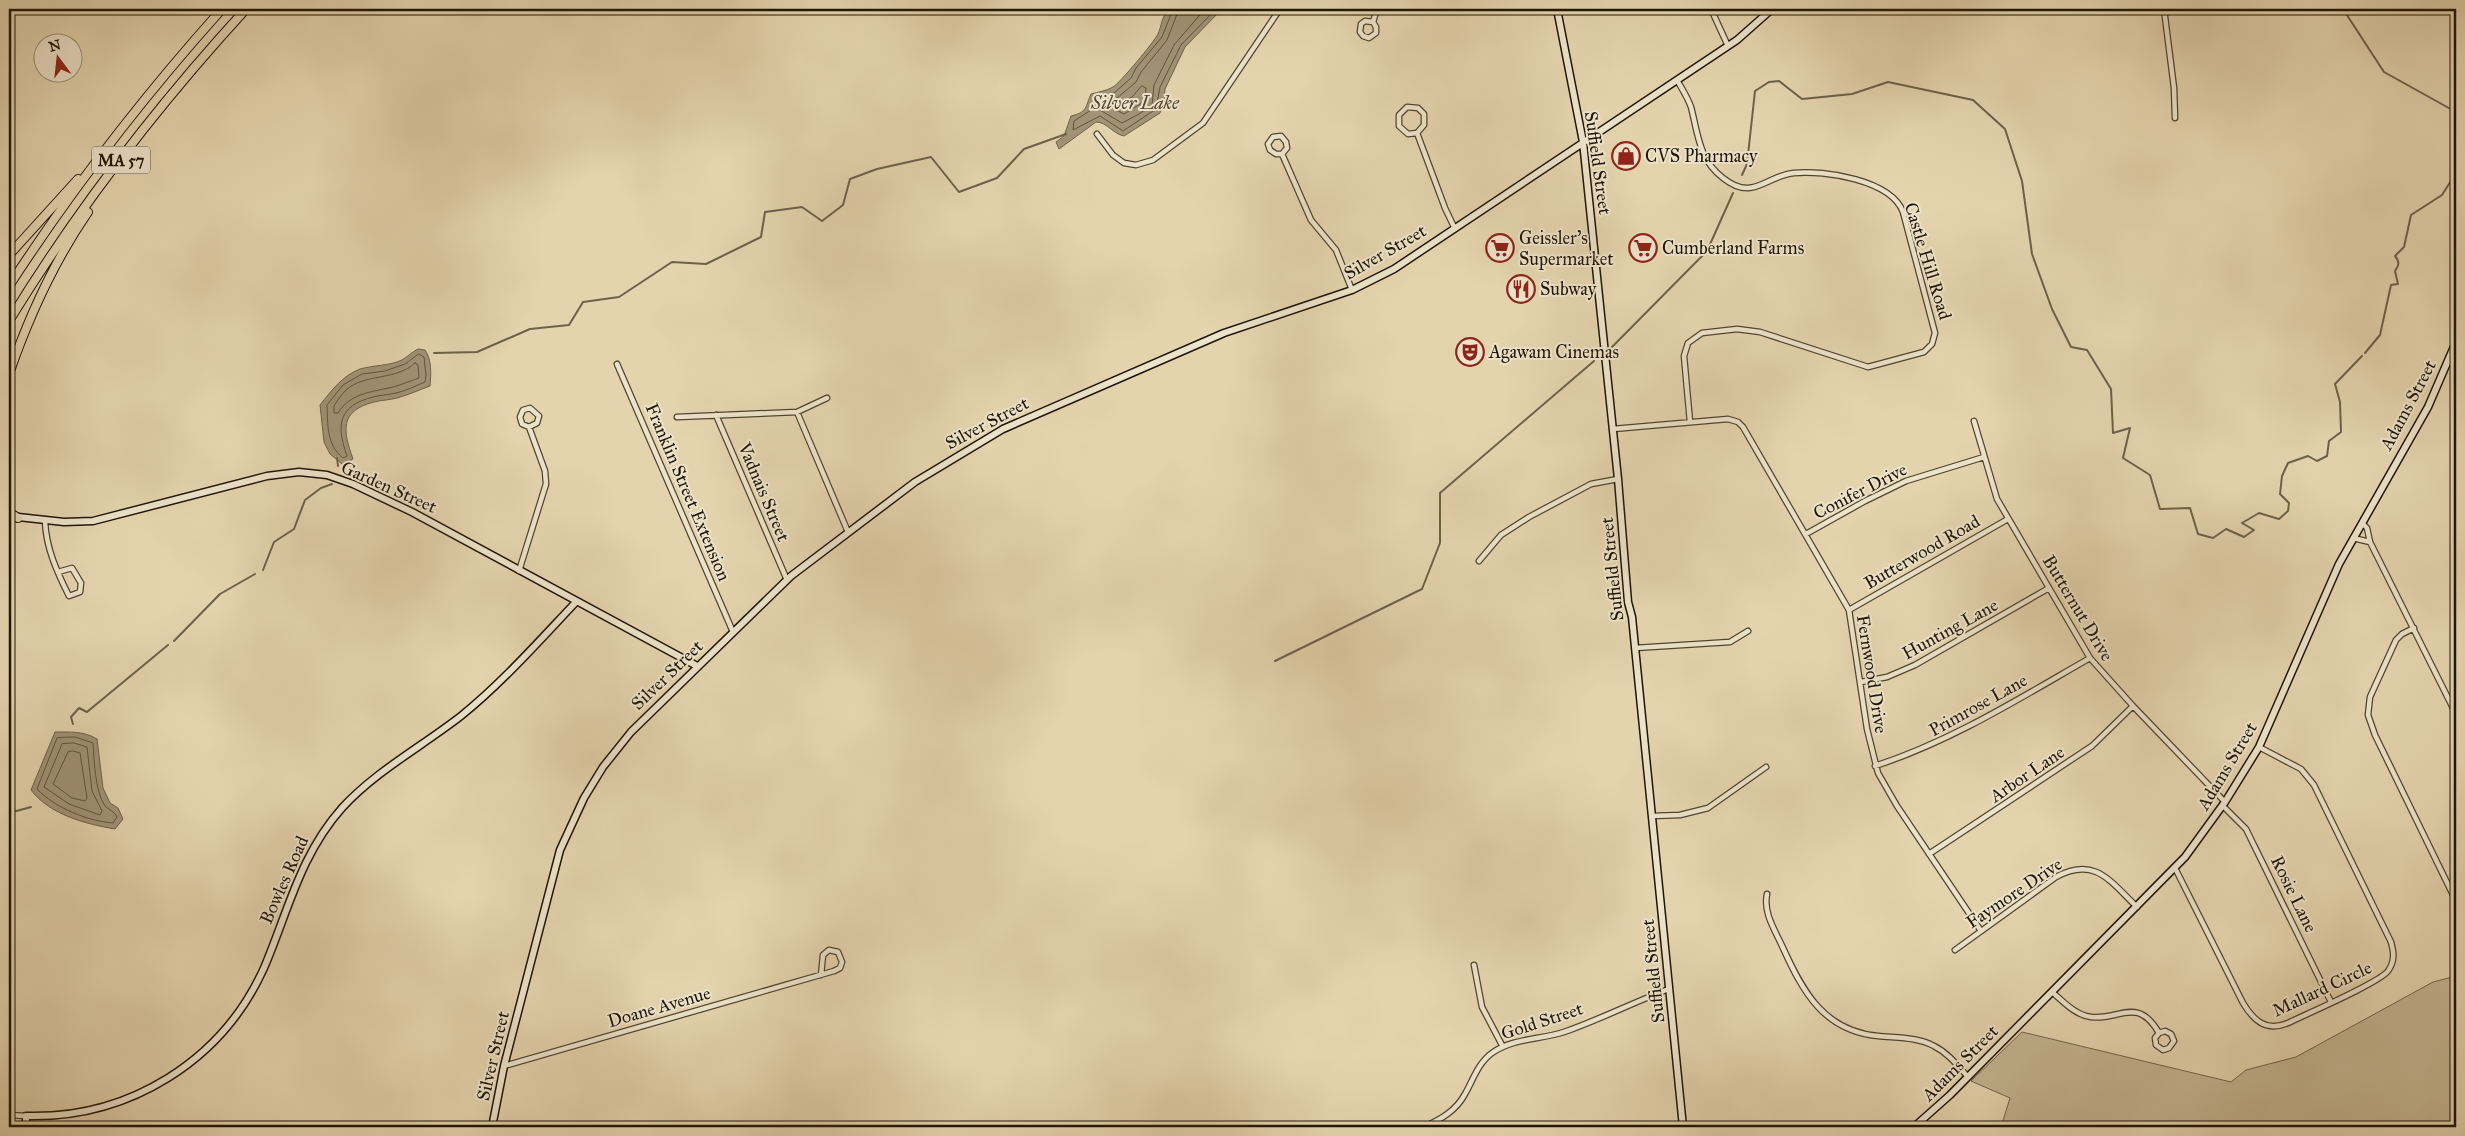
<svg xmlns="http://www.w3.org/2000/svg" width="2465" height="1136" font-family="'IM FELL Great Primer',serif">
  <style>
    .green { fill: #c3b491; stroke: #71644c }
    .water { fill: #a19375; stroke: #6d6149 }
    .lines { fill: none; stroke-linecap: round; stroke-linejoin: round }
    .shore { stroke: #60543e; stroke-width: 1 }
    .stream { stroke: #6d6149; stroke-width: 2 }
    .street-casing { stroke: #504530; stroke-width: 7 }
    .secondary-casing { stroke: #1f1506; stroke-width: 9 }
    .highway-casing { stroke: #1f1506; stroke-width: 10 }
    .street { stroke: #ede3ca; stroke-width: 4.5 }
    .secondary { stroke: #ede3ca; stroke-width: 6 }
    .highway { stroke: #e4d4ae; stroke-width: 8 }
    .labels { text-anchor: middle; stroke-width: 4; stroke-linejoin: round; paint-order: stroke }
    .shield { fill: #ede3ca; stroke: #5d5341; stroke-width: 1 }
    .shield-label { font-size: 16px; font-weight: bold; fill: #1f1506 }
    .poi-label { font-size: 18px; fill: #1f1506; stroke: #ede3ca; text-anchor: start }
    .street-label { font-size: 18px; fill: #1f1506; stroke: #ede3ca }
    .water-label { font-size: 19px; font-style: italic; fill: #534732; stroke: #ede3ca }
  </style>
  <rect width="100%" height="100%" fill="#e4d4ae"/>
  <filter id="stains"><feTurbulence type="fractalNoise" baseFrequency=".004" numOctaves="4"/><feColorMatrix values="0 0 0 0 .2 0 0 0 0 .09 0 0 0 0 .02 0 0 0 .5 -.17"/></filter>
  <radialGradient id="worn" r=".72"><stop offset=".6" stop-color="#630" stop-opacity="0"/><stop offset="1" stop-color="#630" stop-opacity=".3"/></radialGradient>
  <path class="green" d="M2456,976V1127H2001L2010,1098L1971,1081L2022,1032L2231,1082L2246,1070L2296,1057L2433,982Z"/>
  <path class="water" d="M1222,9L1185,47L1165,89L1164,103L1160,113L1124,136C1113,134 1107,122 1096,122L1059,149L1056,142L1064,136L1071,116C1088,112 1085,107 1091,94C1098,92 1106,91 1113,87C1120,83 1154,42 1158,34C1162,25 1161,17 1169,10Z
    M418,349L425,350C432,360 431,374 430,386C419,390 408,395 397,398C390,400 382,400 374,402C339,411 343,431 353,459L342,464L330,454L324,442L320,405C332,390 342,376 360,369C374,365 389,366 402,360C407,357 412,352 418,349Z
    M55,732C70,732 84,731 97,739L103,788L110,803L118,808L123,819L115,829C86,824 50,815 31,790Z"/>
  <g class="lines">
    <path class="shore" d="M1173,9L1162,37L1136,68L1131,78L1114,93L1095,98L1091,110L1074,121L1073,130L1100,116L1123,131L1156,109L1160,87L1181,45L1216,9
      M1179,9L1167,40L1141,72L1136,82L1117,98L1100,104V110L1122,123L1139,114L1152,105L1154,85L1174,45L1205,9
      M1142,86L1146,88L1145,101L1124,114L1116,110V106L1132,97Z
      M419,354L424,357L426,375L425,382C415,386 406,391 396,393C388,395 380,395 373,397C338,406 336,425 347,456L343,458C326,444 328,425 327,405L343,385L362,374L385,371L405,364Z
      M415,363L418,365L419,378C410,381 401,385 393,387C372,392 350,393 338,413H334V406C337,401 341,395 346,390C365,373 396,381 415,363Z
      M75,737L93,743C94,759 95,792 105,806C109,810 114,811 117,817L113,823C88,821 55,808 37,789L57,738Z
      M74,743L87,747L92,791L102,811L100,815L69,804L44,787L62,744Z
      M73,751L80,753L87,798L85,801L72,798L53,784L68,752Z"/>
    <path class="stream" d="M2343,9L2384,72L2456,112
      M1742,175L1747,164L1755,91L1769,82L1779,81L1802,99L1852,94L1888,82L1973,100L2005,129L2022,181L2032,254L2052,309L2071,347L2087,350L2111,389L2113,433L2130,428L2123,458L2150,475L2160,509L2190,508L2198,534L2213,538L2226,529L2244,537L2254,530L2242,523L2259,513L2279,519L2288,511L2289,503L2280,494L2282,476L2288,463L2308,456L2317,461L2327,456L2329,441L2341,432L2340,402L2335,384L2362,356
      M1612,347L1707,251L1733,193
      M434,353L477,352L530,329L569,325L583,302L619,297L672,262L706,264L761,237L765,212L802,207L822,221L843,205L850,179L877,169L931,157L959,192L997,178L1024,149L1066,134
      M2365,353L2380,335L2391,285L2398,284L2395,271C2399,265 2400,262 2395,256L2404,247L2411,215L2442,195L2456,173
      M337,458L338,466
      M263,570L274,542L294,529L305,500L321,488L332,484
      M174,641L220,594L255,574
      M1275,661L1422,589L1440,543V493L1594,361
      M73,724L71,717L79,708L87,712L168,645
      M9,813L31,807"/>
    <defs>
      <path id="street" d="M1711,9L1728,46
        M2164,9L2174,88L2175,118
        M1373,22L1365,21L1361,24L1360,32L1363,36L1369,38L1376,33V27L1373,22L1377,9
        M1677,80C1682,89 1688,98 1691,107C1698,134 1699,160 1723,178C1753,202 1765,176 1794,173C1825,170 1891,180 1903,212L1935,333L1932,344L1924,352L1868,367L1760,332L1737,329L1702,333L1688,343L1684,356L1690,422
        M1417,133L1408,134L1399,126V115L1407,107L1418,108L1424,114V125L1417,133L1445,208L1455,229
        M1097,134L1113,155L1124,163L1136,165L1153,160L1203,123L1280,9
        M1282,154H1276L1270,150L1268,144L1273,137L1281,136L1286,142L1287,148L1282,154L1311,220L1336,250L1352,290
        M617,364L733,632
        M797,412L827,398
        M716,415L787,580
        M677,417L797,412L848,532
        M1974,421L1997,499L2090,658L2133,706L2225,802
        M1613,429L1728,419L1738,422L1743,427L1849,610L1867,729L1878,773L1897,806L1981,931
        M45,521C46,548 57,572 69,596L80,592L81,583L72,568L58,572
        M2362,523L2367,528L2370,542L2456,714
        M1806,534L1865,501L1906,481L1984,457
        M2353,538L2370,542
        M1479,561L1501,535L1529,517L1591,484L1618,479
        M519,571L546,484L545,471L529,427L522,424L520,417L523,410L530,408L539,416L537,423L529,427
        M1849,610L2008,519
        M2414,628L2402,634L2396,640L2370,697L2368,715L2375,735L2456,901
        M1635,648L1730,642L1748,631
        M1861,682L1887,677L1915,665L2049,588
        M1875,766C1952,741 2020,698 2090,658
        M2223,806L2246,829L2331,1002
        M1652,816L1680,815L1708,808L1766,767
        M1929,854L2092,746L2133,706
        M2175,868L2243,1003C2254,1021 2266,1032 2288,1023C2306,1014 2379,983 2388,971C2395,961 2394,953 2391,942L2314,785L2301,769L2259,747
        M1767,894C1763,913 1775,930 1783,948C1803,992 1824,1031 1878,1036C1897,1038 1917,1037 1934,1046C1948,1053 1958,1066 1968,1077
        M1955,950L2056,877C2095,856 2110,881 2137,907
        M1474,965L1482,1007L1503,1047
        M2052,992C2064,1002 2075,1015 2091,1017C2119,1021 2137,995 2159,1033L2165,1031L2171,1034L2174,1041L2169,1048L2163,1050L2156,1045L2155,1038L2159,1033
        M504,1066L834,971L840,968L842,962L838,952L829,950L823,955L821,975
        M9,1115L26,1116
        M1424,1127C1441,1119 1456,1111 1465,1094C1473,1080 1478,1063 1492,1053C1513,1038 1539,1040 1564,1032C1599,1020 1634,1002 1669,989"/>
      <path id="secondary" d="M1557,9L1583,142L1618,479L1628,602L1632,617L1683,1127
        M9,516L64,522L93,521L267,476L299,472L327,475L353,484L412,512L697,666
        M26,1127V1116C129,1119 222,1061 264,968C288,912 300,855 342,808C376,771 421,747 461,716C503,682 539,641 576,602
        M492,1127L504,1066L560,850L584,798L603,767L631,732L791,576L915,482L1003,429L1224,333L1352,290L1394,269L1737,40L1772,9
        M1914,1127L1950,1095L2185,857L2225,802L2259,747L2339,564L2428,407L2456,342"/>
      <path id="highway" d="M9,255L78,179
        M9,286C72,189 144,96 222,9
        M9,321C77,210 158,105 246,9
        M9,374C29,316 53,263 88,212
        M9,512L18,518"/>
    </defs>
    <use href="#street" class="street-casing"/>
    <use href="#secondary" class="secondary-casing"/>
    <use href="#highway" class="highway-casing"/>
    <use href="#street" class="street"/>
    <use href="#secondary" class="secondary"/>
    <use href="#highway" class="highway"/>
  </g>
  <defs>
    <symbol id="shop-ring" viewBox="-11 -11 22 22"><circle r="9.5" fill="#ede3ca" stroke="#8f2418" stroke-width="1.5"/><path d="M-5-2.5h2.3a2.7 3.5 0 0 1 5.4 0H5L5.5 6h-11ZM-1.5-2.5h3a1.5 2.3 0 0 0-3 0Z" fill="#8f2418"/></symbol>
    <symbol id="supermarket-ring" viewBox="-11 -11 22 22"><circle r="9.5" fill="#ede3ca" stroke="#8f2418" stroke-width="1.5"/><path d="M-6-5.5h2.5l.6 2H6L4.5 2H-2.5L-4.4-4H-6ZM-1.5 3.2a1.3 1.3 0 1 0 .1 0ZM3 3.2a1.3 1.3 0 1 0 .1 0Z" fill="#8f2418"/></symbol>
    <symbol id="restaurant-ring" viewBox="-11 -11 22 22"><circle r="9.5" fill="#ede3ca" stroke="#8f2418" stroke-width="1.5"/><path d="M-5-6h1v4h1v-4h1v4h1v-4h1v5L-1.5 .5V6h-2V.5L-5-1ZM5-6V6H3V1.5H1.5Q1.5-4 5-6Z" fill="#8f2418"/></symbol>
    <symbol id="theatre-ring" viewBox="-11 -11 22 22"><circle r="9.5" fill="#ede3ca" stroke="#8f2418" stroke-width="1.5"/><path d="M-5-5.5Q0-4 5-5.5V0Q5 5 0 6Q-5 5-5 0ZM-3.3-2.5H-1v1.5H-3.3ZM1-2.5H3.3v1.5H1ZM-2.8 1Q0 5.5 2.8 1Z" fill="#8f2418"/></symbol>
  </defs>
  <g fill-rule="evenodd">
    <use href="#shop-ring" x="1610" y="140" width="32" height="32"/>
    <use href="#supermarket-ring" x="1484" y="232" width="32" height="32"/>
    <use href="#supermarket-ring" x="1627" y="232" width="32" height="32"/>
    <use href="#restaurant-ring" x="1505" y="273" width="32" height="32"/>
    <use href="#theatre-ring" x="1454" y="336" width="32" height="32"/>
  </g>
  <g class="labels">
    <rect class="shield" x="92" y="146.5" width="58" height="27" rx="4"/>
    <g class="shield-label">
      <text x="121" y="166">MA 57</text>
    </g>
    <g class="poi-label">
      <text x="1645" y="162">CVS Pharmacy</text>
      <text x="1519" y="244">Geissler's<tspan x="1519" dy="21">Supermarket</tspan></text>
      <text x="1662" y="254">Cumberland Farms</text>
      <text x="1540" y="295">Subway</text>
      <text x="1489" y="358">Agawam Cinemas</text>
    </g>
    <g class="street-label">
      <text transform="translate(1598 163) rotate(82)" y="6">Suffield Street</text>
      <text transform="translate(1385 252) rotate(-30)" y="6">Silver Street</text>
      <text transform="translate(1928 261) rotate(73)" y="6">Castle Hill Road</text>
      <text transform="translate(2408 405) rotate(-62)" y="6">Adams Street</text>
      <text transform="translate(987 423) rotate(-28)" y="6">Silver Street</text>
      <text transform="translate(389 487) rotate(24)" y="6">Garden Street</text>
      <text transform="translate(1860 491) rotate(-27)" y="6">Conifer Drive</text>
      <text transform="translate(688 492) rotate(67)" y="6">Franklin Street Extension</text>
      <text transform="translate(764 492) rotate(67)" y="6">Vadnais Street</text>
      <text transform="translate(1922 552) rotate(-30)" y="6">Butterwood Road</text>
      <text transform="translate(1612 569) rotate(-96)" y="6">Suffield Street</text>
      <text transform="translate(2078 608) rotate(59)" y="6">Butternut Drive</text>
      <text transform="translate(1950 629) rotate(-29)" y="6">Hunting Lane</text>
      <text transform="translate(1872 674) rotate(81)" y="6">Fernwood Drive</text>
      <text transform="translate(667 675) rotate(-44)" y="6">Silver Street</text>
      <text transform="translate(1978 705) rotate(-29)" y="6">Primrose Lane</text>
      <text transform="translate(2227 766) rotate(-59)" y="6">Adams Street</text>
      <text transform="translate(2027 774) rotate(-34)" y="6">Arbor Lane</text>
      <text transform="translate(284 880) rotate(-66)" y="6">Bowles Road</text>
      <text transform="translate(2014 893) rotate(-34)" y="6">Faymore Drive</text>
      <text transform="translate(2294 894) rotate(64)" y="6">Rosie Lane</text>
      <text transform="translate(1653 971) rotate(-96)" y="6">Suffield Street</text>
      <text transform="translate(2322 989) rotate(-25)" y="6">Mallard Circle</text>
      <text transform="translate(659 1007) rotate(-16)" y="6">Doane Avenue</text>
      <text transform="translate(1542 1021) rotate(-18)" y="6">Gold Street</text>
      <text transform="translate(493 1056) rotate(-77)" y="6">Silver Street</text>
      <text transform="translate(1960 1063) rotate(-45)" y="6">Adams Street</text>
    </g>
    <g class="water-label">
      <text x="1135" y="109">Silver Lake</text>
    </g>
  </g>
  <rect width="2465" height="1136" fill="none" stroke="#e4d4ae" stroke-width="30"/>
  <rect x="10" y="10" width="2445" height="1116" fill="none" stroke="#1f1506" stroke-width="2.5"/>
  <rect x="15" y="15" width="2435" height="1106" fill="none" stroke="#1f1506"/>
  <g transform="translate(58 58) rotate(345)"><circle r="24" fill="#ede3ca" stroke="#9b917c"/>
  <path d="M0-4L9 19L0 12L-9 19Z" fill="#8f2418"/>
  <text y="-8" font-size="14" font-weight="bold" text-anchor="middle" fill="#1f1506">N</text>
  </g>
  <rect width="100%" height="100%" filter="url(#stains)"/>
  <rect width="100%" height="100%" fill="url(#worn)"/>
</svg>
